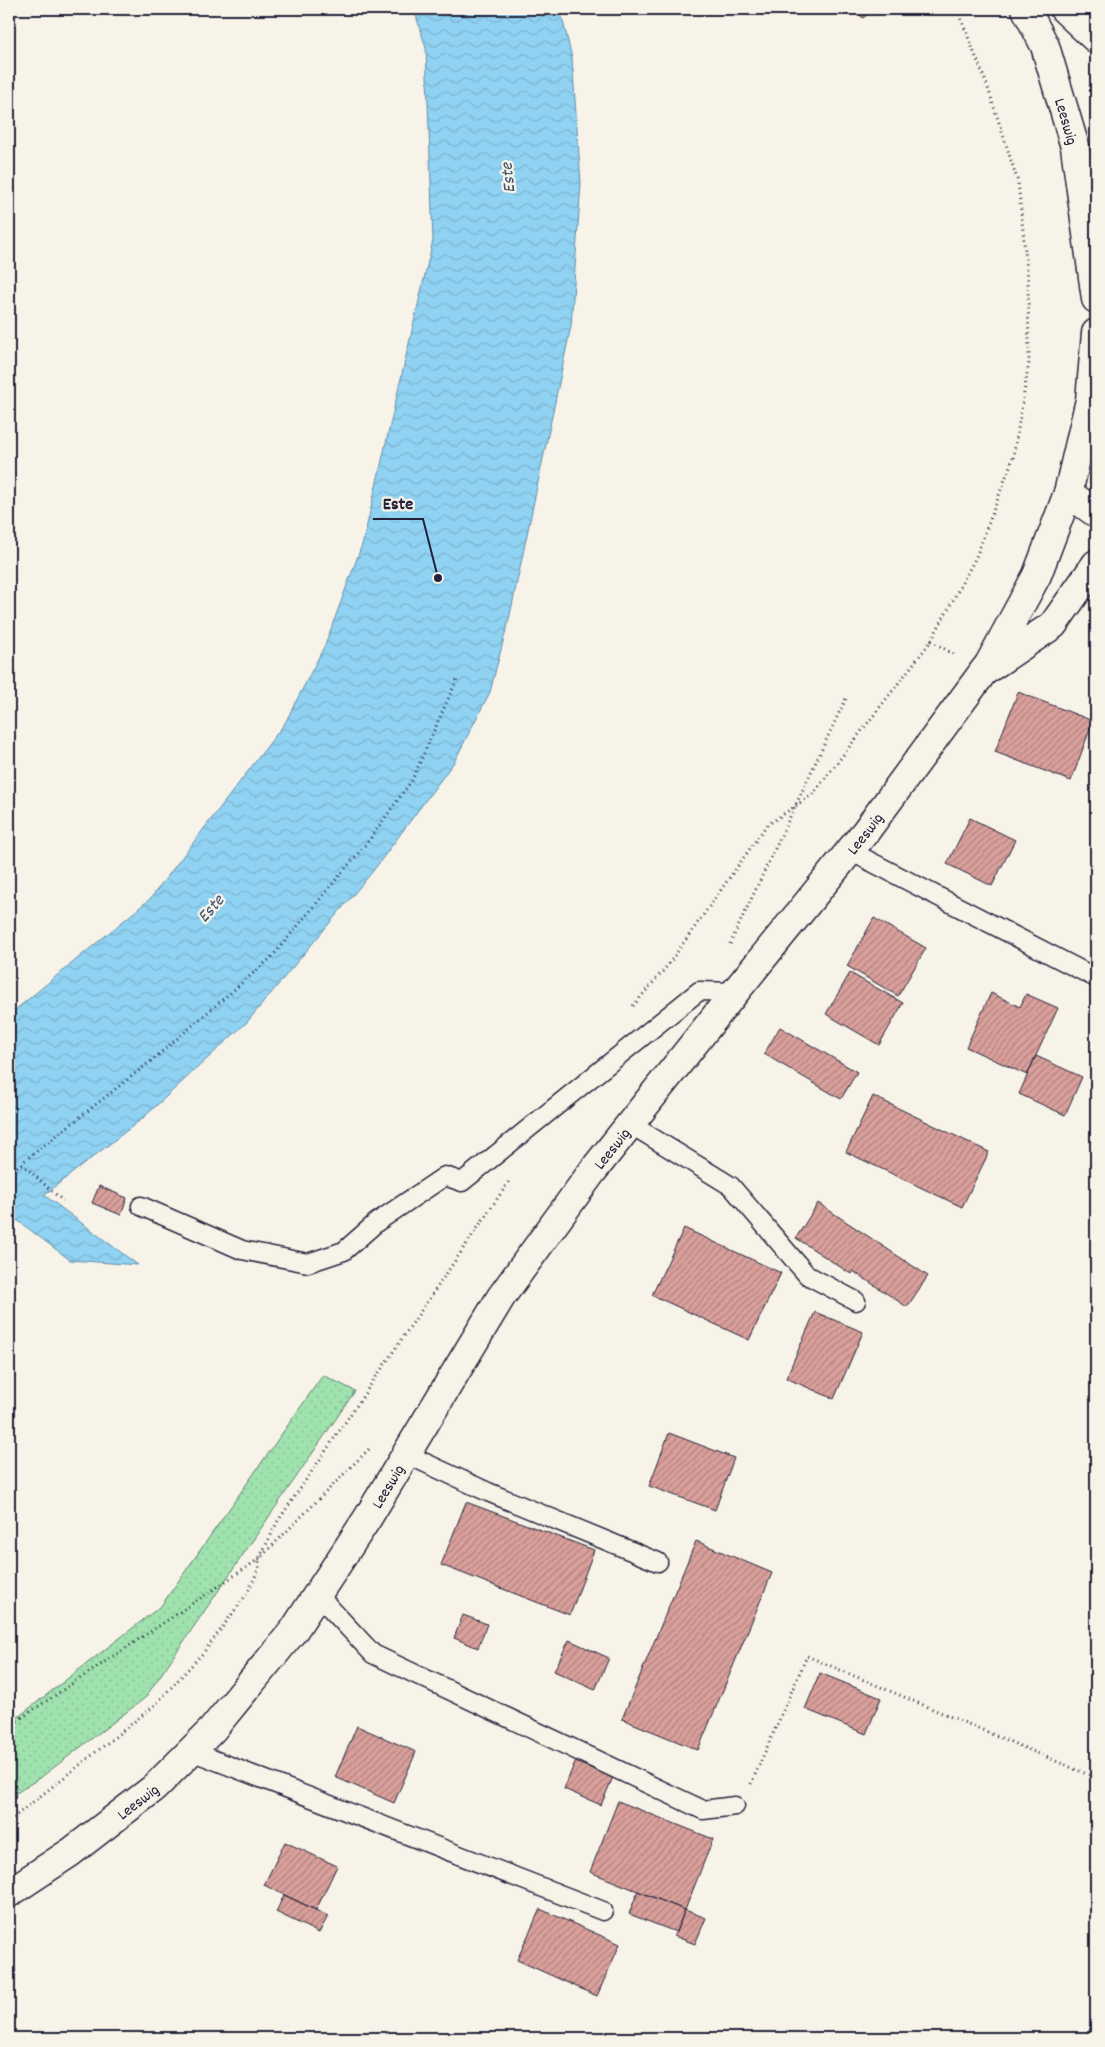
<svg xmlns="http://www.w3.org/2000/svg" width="1105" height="2047" font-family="Dekko,sans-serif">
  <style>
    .grass { fill: url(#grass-dots); stroke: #608274 }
    .water { fill: url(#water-waves); stroke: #648ca9 }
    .building { fill: url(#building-hatch); stroke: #22223b }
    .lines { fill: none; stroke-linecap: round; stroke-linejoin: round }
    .service-casing { stroke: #22223b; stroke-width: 21 }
    .minor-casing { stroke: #22223b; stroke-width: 31 }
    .tertiary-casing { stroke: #22223b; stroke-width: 31 }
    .path { stroke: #22223b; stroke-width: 3; stroke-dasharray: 1 4; stroke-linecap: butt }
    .service { stroke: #f7f3e8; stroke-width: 18 }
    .minor { stroke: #f7f3e8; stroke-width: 28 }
    .tertiary { stroke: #f7f3e8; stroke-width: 28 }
    .labels { text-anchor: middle; stroke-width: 4.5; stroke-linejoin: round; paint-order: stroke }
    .street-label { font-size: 16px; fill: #22223b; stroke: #f7f3e8 }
    .water-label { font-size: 18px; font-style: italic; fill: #435772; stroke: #f7f3e8 }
    .leader { fill: none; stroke: #22223b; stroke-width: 2 }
    .callout-dot { fill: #22223b; stroke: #f7f3e8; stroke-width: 2 }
    .callout-label { font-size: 18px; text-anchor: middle; font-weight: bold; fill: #22223b; stroke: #f7f3e8; stroke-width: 4.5; stroke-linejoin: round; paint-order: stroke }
  </style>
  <defs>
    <pattern id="grass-dots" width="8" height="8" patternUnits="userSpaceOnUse" patternTransform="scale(1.25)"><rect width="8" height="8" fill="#9fe2ae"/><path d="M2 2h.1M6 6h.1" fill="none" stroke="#89c297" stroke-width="1.8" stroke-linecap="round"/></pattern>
    <pattern id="water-waves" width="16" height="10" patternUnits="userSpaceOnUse" patternTransform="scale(1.25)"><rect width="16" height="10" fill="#90d2f2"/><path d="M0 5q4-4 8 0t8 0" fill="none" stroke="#7cb4d0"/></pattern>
    <pattern id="building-hatch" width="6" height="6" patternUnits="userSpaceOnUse" patternTransform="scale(1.25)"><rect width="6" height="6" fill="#daa09b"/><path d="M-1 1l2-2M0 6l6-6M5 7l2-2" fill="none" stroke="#b08280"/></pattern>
  </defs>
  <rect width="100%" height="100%" fill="#f7f3e8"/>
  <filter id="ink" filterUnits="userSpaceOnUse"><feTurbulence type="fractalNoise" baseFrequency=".02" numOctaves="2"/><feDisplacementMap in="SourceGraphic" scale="10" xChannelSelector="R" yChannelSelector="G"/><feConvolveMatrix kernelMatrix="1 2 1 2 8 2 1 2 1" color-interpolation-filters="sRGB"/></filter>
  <g filter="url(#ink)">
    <path class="grass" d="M323,1375L355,1391L145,1698L44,1775L9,1798V1724L161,1606Z"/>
    <path class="water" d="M414,9H560L572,58L581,183L571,326L510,615L490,692L454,762L373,871L247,1022L143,1118L44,1195L138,1265L70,1260L9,1214V1015L150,899L285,723L325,645L363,542L433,240L426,48Z"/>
    <path class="building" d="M855,9H874L863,18Z
      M1018,692L1093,721L1071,781L995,752Z
      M970,818L1015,840L992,886L947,864Z
      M874,918L926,948L898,996L847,966Z
      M850,973L903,1003L879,1045L826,1014Z
      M991,993L1020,1007L1026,994L1058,1008L1027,1075L966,1047Z
      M780,1027L857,1072L841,1099L764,1054Z
      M1036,1056L1082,1077L1065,1115L1019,1094Z
      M873,1096L989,1152L962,1207L846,1152Z
      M99,1186L127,1198L121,1215L92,1203Z
      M818,1203L928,1276L907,1307L853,1271L851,1274L796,1238Z
      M684,1228L781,1273L749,1340L652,1295Z
      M815,1312L863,1332L834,1399L786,1378Z
      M669,1433L734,1458L715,1510L649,1486Z
      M466,1502L594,1550L570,1615L441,1565Z
      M696,1541L772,1573L698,1750L622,1719Z
      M463,1615L487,1624L478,1648L454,1638Z
      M569,1640L609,1658L595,1690L554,1671Z
      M820,1673L881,1698L866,1734L805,1709Z
      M357,1726L416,1752L394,1803L335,1777Z
      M575,1762L613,1777L601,1805L564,1789Z
      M618,1801L713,1839L685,1910L590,1872Z
      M285,1842L337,1866L316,1910L264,1885Z
      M638,1891L685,1910L676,1932L629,1914Z
      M284,1895L328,1916L319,1933L276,1912Z
      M540,1909L620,1944L597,1996L517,1960Z
      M685,1910L706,1918L695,1944L674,1936Z"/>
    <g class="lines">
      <defs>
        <path id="service" d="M850,851L1096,978
          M630,1124L731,1186L807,1275L856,1301
          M141,1206L242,1250L308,1263L344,1251L377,1222L445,1176L462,1182L699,991L735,992
          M406,1454L488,1492L658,1562
          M318,1595L373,1654L703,1810L735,1806
          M191,1751L603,1911"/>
        <path id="minor" d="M1064,9L1096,39
          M1068,493L1096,513
          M983,672L1053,625L1096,564"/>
        <g id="tertiary">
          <path id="s1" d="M1026,9L1045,46L1075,147L1096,299"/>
          <path id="s2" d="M9,1893L71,1852L154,1788L212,1730L294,1630L367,1519L501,1297L592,1172L735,992L866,831L989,664L1037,575L1068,493L1090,400L1096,333"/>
        </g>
      </defs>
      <use href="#service" class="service-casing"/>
      <use href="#minor" class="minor-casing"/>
      <use href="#tertiary" class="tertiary-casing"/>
      <path class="path" d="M990,9L992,12L994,10
        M931,641L955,655
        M730,944L847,696
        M633,1006L668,965L766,826L813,794L931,641L976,557L1013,458L1029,363L1028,280L1018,182L987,85L957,9
        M22,1164L63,1201
        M9,1173L151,1061L271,958L370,839L412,780L457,679
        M9,1726L259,1559L369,1449
        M751,1784L807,1656L1096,1778
        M9,1821L154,1706L204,1652L247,1594L259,1568V1559L278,1521L510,1180"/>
      <use href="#service" class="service"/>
      <use href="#minor" class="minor"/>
      <use href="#tertiary" class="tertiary"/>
    </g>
  </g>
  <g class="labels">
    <g class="street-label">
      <text dy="6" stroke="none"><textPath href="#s1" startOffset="120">Leeswig</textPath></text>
      <text dy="6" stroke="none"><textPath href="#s2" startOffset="1372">Leeswig</textPath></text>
      <text dy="6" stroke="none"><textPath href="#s2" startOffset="968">Leeswig</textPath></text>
      <text dy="6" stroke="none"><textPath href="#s2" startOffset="562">Leeswig</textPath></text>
      <text dy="6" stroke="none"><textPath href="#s2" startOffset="158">Leeswig</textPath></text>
    </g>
    <g class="water-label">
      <text transform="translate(507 178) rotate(-96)" y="6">Este</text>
      <text transform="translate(210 908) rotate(-49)" y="6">Este</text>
    </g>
  </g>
  <path class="leader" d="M438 578L423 519H373"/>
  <circle class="callout-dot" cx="438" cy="578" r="5"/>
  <g class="callout-label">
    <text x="398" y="509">Este</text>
  </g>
  <rect width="1105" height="2047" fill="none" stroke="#f7f3e8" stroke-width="30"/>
  <rect x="15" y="15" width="1075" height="2017" fill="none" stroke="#22223b" stroke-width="2" filter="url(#ink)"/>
</svg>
